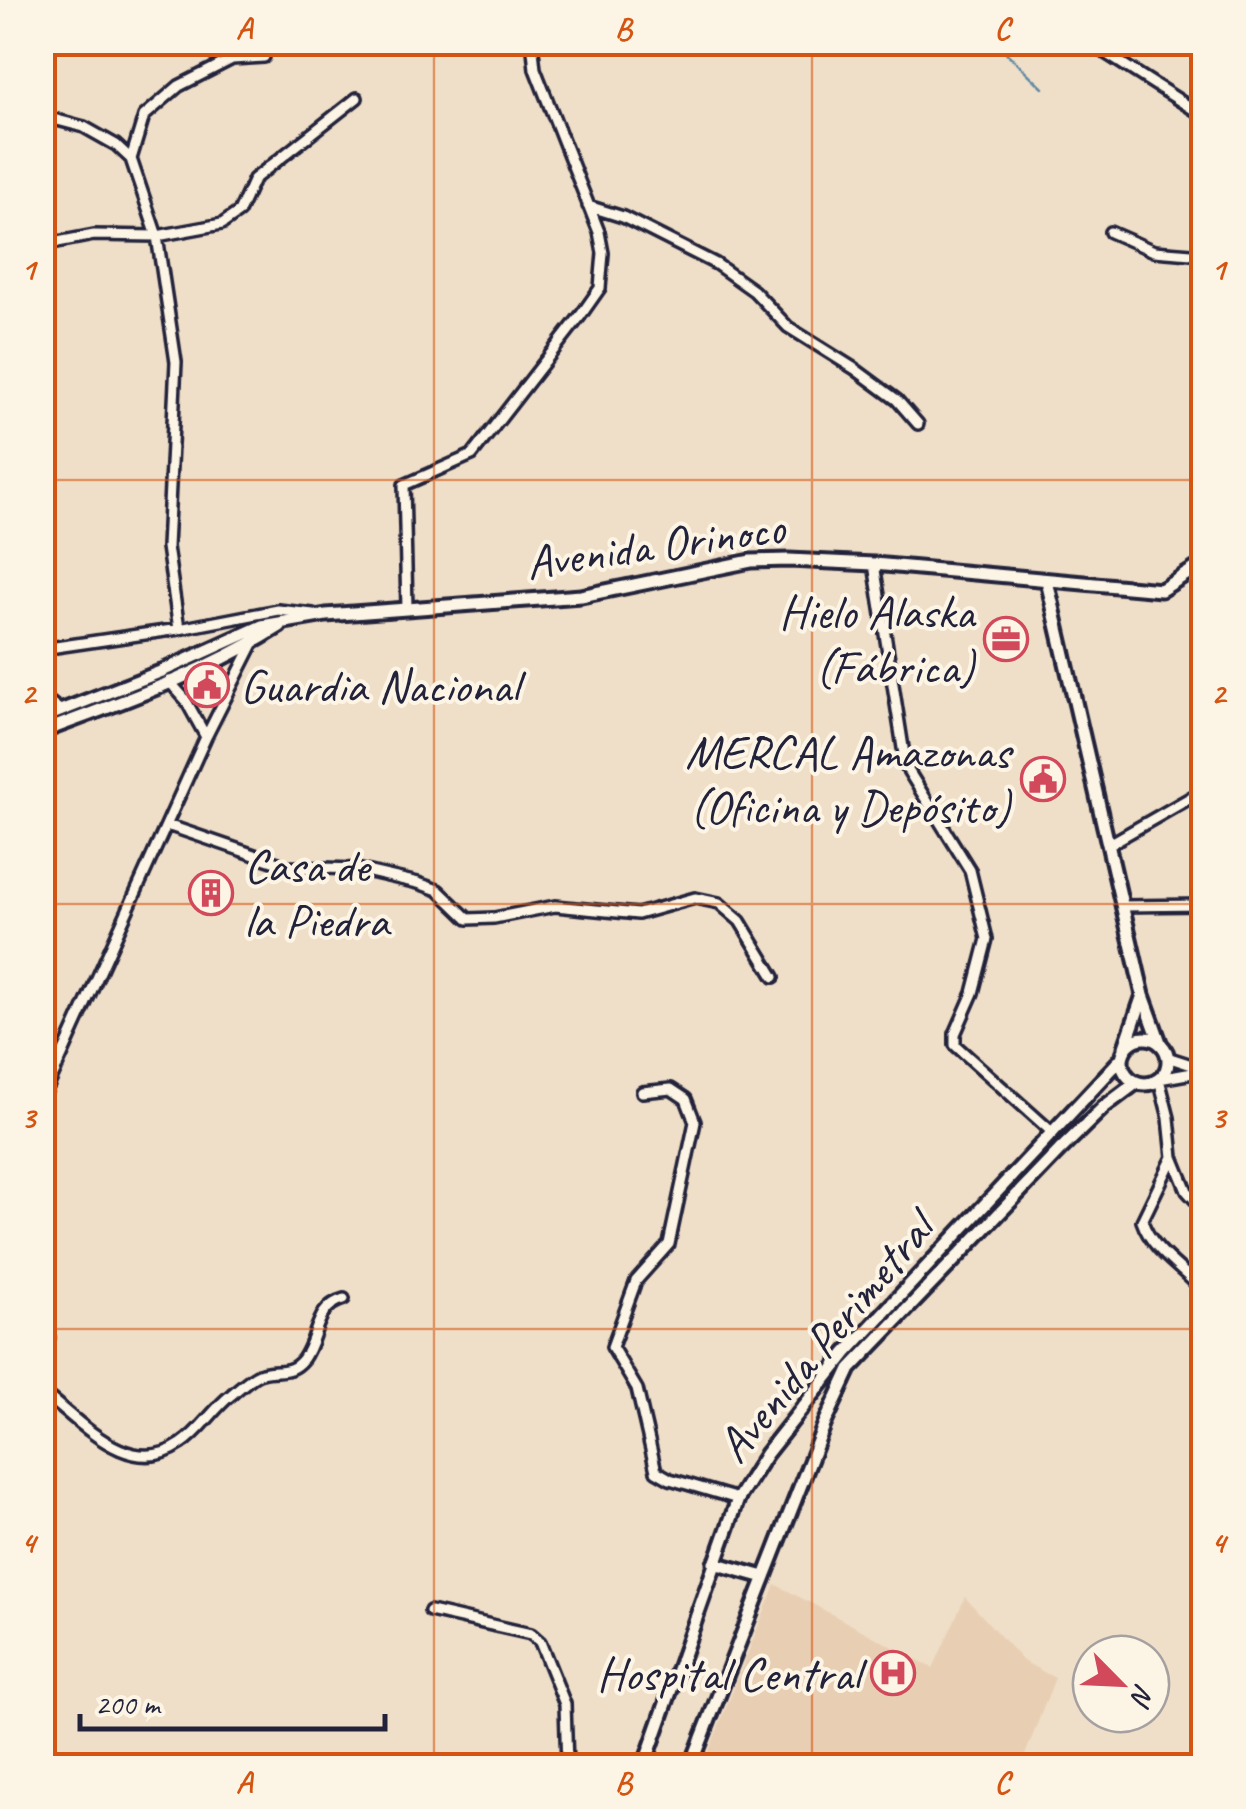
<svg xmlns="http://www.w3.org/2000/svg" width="1246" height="1809" font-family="Caveat,sans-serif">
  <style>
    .built { fill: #e8cfb4 }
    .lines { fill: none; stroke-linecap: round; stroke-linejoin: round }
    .stream { stroke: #608aa4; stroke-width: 2.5 }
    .street-casing { stroke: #22223b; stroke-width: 16 }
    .secondary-casing { stroke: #22223b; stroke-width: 19 }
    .street { stroke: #fcf5e5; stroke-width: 9 }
    .secondary { stroke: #fcf5e5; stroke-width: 11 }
    .grid { fill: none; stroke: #d45411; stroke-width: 2.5; stroke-opacity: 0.55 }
    .labels { text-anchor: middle; stroke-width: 8; stroke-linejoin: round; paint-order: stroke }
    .street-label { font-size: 48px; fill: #22223b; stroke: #fcf5e5 }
    .poi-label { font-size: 48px; fill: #22223b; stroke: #fcf5e5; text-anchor: end }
    .neatline { fill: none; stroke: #d45411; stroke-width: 4 }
    .grid-label { font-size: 32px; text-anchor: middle; font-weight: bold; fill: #d45411 }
  </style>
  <rect width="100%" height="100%" fill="#f0dfc8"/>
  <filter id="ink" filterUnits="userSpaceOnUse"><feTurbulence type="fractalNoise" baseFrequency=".01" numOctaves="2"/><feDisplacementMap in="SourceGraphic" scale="20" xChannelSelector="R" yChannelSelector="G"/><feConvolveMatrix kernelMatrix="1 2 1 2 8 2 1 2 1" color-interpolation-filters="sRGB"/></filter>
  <g filter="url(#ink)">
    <path class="built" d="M775,1584L933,1668L965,1597L1023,1661L1055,1678L1021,1766H703Z"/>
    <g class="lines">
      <path class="stream" d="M995,42L1043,88"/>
      <defs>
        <path id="street" d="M1088,42L1204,116
          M42,116L84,127L116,145L131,159L157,236L176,362L167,547L179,629
          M131,159L144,116L179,86L232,59L264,57
          M588,206L623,217L716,264L754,291L788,327L855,369L897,400L918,424
          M1110,232L1154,251L1204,255
          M42,245L94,235L157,236L222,224L239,212L254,179L357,98
          M874,564L906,767L970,870L987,939L973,993L955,1034V1045L1053,1133
          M407,608L404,485L472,455L581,315L600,288L603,253L599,232L535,69L533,50L537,42
          M42,649L179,629L278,610L313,614
          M169,681L185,699L206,737
          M42,696L61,711
          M167,825L290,867L357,869L418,883L438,890L468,919L494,918L555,906L638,914L695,898L719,903L740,921L774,977
          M1108,845L1204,790
          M1123,906L1204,905
          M1167,1057L1201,1068
          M1204,1071L1159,1079L1169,1118L1173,1157L1142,1221C1152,1251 1183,1268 1204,1292
          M642,1092L671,1089L686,1099L695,1122L669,1244L636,1281L612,1347L637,1389L656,1471L670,1479L738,1499
          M42,1100L206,737L253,644
          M1173,1157L1187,1191L1204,1210
          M42,1348L49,1338
          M42,1392C82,1422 129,1480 181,1444C201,1431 212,1410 231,1395C238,1389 253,1375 262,1373C279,1368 289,1376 303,1359C319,1337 314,1307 344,1299
          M430,1611L531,1634L540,1642L565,1704L567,1766"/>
        <path id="secondary" d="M1047,581L1143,995L1161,1045
          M42,718L160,672L262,626L326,615L581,596L751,561L789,560L874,564L1161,590L1204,563
          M42,732C124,701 206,673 280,626
          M1122 1061a23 23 0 1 1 46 0a23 23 0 1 1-46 0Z
          M1125,1047L1143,995
          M714,1563L764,1577
          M644,1766L738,1499L766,1454L846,1353L1121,1059
          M691,1766L825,1423L850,1369L1060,1150L1104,1107L1136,1083"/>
      </defs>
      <use href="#street" class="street-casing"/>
      <use href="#secondary" class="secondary-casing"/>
      <use href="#street" class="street"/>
      <use href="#secondary" class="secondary"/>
    </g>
  </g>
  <path class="grid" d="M434,42V1766M812,42V1766M42,480H1204M42,904H1204M42,1329H1204"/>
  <defs>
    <symbol id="office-ring" viewBox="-11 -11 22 22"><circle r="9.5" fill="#fcf5e5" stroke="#d1495b" stroke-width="1.5"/><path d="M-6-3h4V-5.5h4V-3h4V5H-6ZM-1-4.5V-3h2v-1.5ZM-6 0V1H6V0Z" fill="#d1495b"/></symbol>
    <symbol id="civic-ring" viewBox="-11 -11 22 22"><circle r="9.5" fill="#fcf5e5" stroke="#d1495b" stroke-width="1.5"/><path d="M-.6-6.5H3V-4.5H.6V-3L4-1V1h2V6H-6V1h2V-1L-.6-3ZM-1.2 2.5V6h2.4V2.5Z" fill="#d1495b"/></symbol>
    <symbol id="building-ring" viewBox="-11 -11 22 22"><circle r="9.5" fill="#fcf5e5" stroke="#d1495b" stroke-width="1.5"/><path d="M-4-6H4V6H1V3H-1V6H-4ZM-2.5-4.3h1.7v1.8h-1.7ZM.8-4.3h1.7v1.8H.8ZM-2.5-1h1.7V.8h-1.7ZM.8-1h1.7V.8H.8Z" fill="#d1495b"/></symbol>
    <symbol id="hospital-ring" viewBox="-11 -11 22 22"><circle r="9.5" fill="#fcf5e5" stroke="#d1495b" stroke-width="1.5"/><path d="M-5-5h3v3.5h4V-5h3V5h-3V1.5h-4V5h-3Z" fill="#d1495b"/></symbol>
  </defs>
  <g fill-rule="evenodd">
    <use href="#office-ring" x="981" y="614" width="50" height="50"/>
    <use href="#civic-ring" x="182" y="660" width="50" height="50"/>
    <use href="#civic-ring" x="1018" y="754" width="50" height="50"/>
    <use href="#building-ring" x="186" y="868" width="50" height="50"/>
    <use href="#hospital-ring" x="868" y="1648" width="50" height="50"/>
  </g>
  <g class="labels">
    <g class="street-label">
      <text transform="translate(655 544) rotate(-8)" y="17">Avenida Orinoco</text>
      <text transform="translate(824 1337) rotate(-50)" y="17">Avenida Perimetral</text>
    </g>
    <g class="poi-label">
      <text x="974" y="628">Hielo Alaska<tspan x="974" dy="55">(Fábrica)</tspan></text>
      <text x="240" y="702" text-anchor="start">Guardia Nacional</text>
      <text x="1010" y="768">MERCAL Amazonas<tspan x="1010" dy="55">(Oficina y Depósito)</tspan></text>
      <text x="244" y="882" text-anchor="start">Casa de<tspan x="244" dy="55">la Piedra</tspan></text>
      <text x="860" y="1690">Hospital Central</text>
    </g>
  </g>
  <rect width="1246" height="1809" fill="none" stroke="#fcf5e5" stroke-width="110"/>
  <g transform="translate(1121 1684) rotate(114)"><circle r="48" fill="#fcf5e5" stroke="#a5a1a1" stroke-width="2.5"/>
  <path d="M0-8L18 38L0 25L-18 38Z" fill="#d1495b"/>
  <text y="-15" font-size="28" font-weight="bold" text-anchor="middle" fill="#22223b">N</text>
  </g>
  <path d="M80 1714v15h305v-15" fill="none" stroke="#22223b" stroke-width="5"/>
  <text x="95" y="1714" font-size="30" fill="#22223b" stroke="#fcf5e5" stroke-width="8" paint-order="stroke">200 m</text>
  <rect x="55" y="55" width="1136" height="1699" class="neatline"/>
  <g class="grid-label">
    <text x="244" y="39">A</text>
    <text x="623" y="39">B</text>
    <text x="1002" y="39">C</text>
    <text x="28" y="279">1</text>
    <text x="1218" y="279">1</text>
    <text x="28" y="704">2</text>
    <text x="1218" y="704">2</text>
    <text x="28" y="1128">3</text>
    <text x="1218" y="1128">3</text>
    <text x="28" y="1553">4</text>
    <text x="1218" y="1553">4</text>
    <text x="244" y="1793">A</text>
    <text x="623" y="1793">B</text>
    <text x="1002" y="1793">C</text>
  </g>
</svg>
